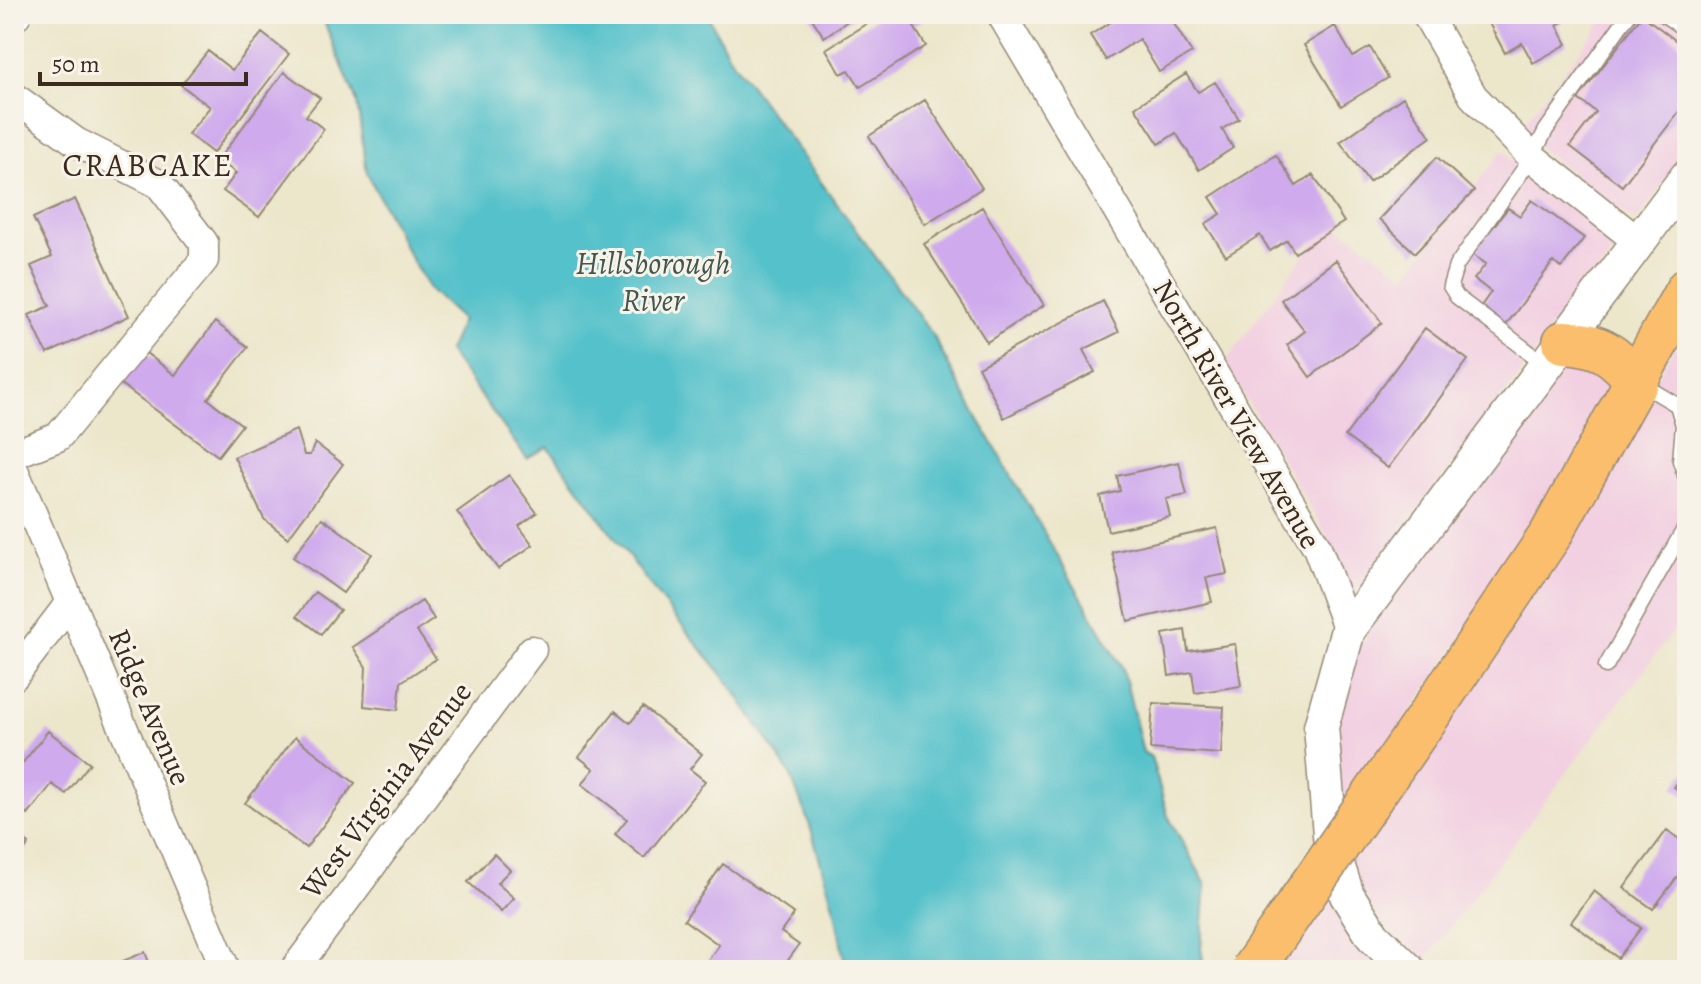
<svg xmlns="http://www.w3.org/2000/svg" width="1701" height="984" font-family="Alegreya,serif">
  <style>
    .built { fill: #f2cfe1 }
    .water { fill: #54c1ca; stroke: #487674; stroke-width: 2 }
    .building { fill: #cfaaed }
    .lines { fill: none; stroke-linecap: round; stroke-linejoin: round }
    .service-casing { stroke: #948874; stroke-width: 17 }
    .minor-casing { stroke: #948874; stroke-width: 31 }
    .tertiary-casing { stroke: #948874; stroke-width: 37 }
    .primary-casing { stroke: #948874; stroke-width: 45 }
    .service { stroke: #fff; stroke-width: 14 }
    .minor { stroke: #fff; stroke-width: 28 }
    .tertiary { stroke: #fff; stroke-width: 34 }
    .primary { stroke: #fabe6d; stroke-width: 42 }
    .primary-bridge-casing { stroke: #948874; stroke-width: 45; stroke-linecap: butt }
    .primary-bridge { stroke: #fabe6d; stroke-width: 42 }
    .labels { text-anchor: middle; stroke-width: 6; stroke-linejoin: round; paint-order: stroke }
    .street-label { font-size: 30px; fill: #3b2a1e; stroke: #f7f3e8 }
    .neighbourhood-label { font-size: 32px; letter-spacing: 2px; fill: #3b2a1e; stroke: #f7f3e8 }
    .water-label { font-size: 32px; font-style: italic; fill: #425752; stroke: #f7f3e8 }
  </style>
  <rect width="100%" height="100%" fill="#f7f3e8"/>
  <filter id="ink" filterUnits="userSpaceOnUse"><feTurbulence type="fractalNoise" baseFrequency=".0125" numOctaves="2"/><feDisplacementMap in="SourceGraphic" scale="16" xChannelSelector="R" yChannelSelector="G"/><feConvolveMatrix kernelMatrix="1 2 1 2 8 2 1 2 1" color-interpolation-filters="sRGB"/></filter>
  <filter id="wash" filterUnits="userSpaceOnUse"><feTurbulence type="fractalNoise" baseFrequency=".006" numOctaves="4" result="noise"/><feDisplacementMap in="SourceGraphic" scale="32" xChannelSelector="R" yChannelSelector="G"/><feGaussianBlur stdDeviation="1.8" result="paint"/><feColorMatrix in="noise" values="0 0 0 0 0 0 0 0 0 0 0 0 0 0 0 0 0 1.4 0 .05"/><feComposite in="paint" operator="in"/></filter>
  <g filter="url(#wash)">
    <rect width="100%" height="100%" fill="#ece6cb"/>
    <path class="built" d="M1608,14H1687V150L1636,222L1543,151L1521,127Z
      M1503,150L1522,171L1619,245L1556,327H1548L1549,336L1351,598L1330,541L1225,363L1330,220L1406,276Z
      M1687,322V613L1424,962L1417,959L1385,927L1361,890L1350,857L1649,393L1658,386L1655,381Z
      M1573,357L1619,382L1538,526L1343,811L1336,730L1360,642L1367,640L1365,634Z
      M1329,887L1388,970H1271Z"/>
    <path class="water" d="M321,14H707L729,56L934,337L961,389L1123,669L1143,752L1151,757L1168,816L1206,885L1201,949L1205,970H846L835,912L810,826L789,772L730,684L661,600L548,447L527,459L448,351L462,320L429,289L409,255L367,173L357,102Z"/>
    <g id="blocks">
      <path class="building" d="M809,14H858L824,37Z
        M882,14H918L922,20L913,25L926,46L860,87L849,70L841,74L826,49Z
        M1124,14H1168L1192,53L1159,72L1139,39L1106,60L1090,35Z
        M1484,14H1576L1557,25L1567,44L1533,63L1522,43L1505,53Z
        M1642,15L1687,49V101L1622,186L1570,146L1596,112L1578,99Z
        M1335,26L1353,57L1370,47L1388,78L1341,106L1304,45Z
        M262,33L289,54L213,153L188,134L210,107L181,85L208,51L232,70Z
        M284,72L320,98L306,116L324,129L259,217L223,191L236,173L218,160Z
        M1186,74L1198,92L1215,82L1239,119L1222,129L1233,148L1199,170L1176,133L1159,144L1135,107Z
        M1403,97L1431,137L1369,182L1340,142Z
        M925,100L982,188L925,224L869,136Z
        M1276,155L1296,186L1313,175L1344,222L1295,253L1287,240L1270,251L1260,235L1226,256L1205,224L1221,214L1210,197Z
        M1437,157L1474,191L1415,253L1379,219Z
        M75,199L129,316L47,354L29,315L50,306L31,266L52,257L33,218Z
        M1532,200L1584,238L1561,268L1553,262L1506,325L1481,306L1491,292L1474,279L1486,264L1472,254L1508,208L1520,216Z
        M982,207L1044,305L987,342L924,244Z
        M1336,260L1382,323L1310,377L1287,345L1305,331L1281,300Z
        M1103,301L1119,332L1083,350L1095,372L1004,418L978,367Z
        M215,322L248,347L208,399L242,425L218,456L118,382L142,350L175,375Z
        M1425,328L1468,360L1388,468L1345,436Z
        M296,430L304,455H310L315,443L343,464L288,538L264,519L234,457Z
        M1179,462L1187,495L1166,499L1170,517L1108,531L1100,496L1120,491L1117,476Z
        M509,475L537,513L519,526L533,545L498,569L457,512Z
        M322,518L372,554L343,593L293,557Z
        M1217,528L1227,574L1206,578L1212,602L1128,621L1112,552Z
        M315,592L340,610L321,634L297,616Z
        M422,601L434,619L417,631L436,659L401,682L398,710L364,706L366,667L353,647Z
        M1185,630L1188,651L1235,644L1241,686L1195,693L1192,672L1169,676L1163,634Z
        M1153,703L1224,707L1221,754L1150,749Z
        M643,707L702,754L690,769L705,781L644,858L615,834L627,819L582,784L594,769L579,757L615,711L630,723Z
        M48,731L90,763L66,794L52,784L28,815L14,804V774Z
        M295,737L355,783L306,848L245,803Z
        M1687,770V796L1674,787Z
        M1667,830L1687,845V864L1653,909L1624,888Z
        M14,832L29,844L14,865Z
        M494,854L510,870L497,883L514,898L501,912L468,882Z
        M723,864L794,914L781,932L799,945L781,970H716L706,963L719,945L684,920Z
        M1594,891L1641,928L1618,958L1571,922Z
        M145,952L152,970H109L108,967Z"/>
    </g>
  </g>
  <g filter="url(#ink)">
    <use href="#blocks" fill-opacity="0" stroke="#948874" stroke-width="2"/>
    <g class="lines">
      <defs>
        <path id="service" d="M1663,14L1687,31
          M1546,365L1457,297L1450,286L1456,266L1532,157L1546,130L1629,14
          M1638,382L1677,405L1683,425L1680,461L1687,481
          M1606,666L1687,524"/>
        <path id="minor" d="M1001,14L1317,547L1348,630
          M1426,14L1473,96L1532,157L1640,243
          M14,18L17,14
          M14,97L76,142L159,184L204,243V260L58,437L14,454
          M14,470L226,970
          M14,676L69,604
          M294,970L532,650"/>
        <path id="tertiary" d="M1408,970L1373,936L1347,895L1331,846L1321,727L1348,630L1687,177"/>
        <path id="primary" d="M1564,342C1600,344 1615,354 1637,382
          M1440,699L1551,534L1687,289"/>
      </defs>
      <use href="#service" class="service-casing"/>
      <use href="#minor" class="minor-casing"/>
      <use href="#tertiary" class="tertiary-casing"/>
      <use href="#primary" class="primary-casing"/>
      <use href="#service" class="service"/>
      <use href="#minor" class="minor"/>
      <use href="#tertiary" class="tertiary"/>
      <use href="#primary" class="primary"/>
      <defs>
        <path id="primary-bridge" d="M1252,970L1440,699"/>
      </defs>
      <use href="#primary-bridge" class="primary-bridge-casing"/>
      <use href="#primary-bridge" class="primary-bridge"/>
    </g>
  </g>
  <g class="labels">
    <g class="street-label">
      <text transform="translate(1237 414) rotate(60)" y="10">North River View Avenue</text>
      <text transform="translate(150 707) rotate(67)" y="10">Ridge Avenue</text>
      <text transform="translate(386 790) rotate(-53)" y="10">West Virginia Avenue</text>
    </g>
    <g class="neighbourhood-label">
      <text x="148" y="176">CRABCAKE</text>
    </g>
    <g class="water-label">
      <text x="653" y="274">Hillsborough<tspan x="653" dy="37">River</tspan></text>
    </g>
  </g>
  <rect width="1701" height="984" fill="none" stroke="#f7f3e8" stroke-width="48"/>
  <path d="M40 72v12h206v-12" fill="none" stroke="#3b2a1e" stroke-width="4"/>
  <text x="52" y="72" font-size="24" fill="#3b2a1e" stroke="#f7f3e8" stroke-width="6" paint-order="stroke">50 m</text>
</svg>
